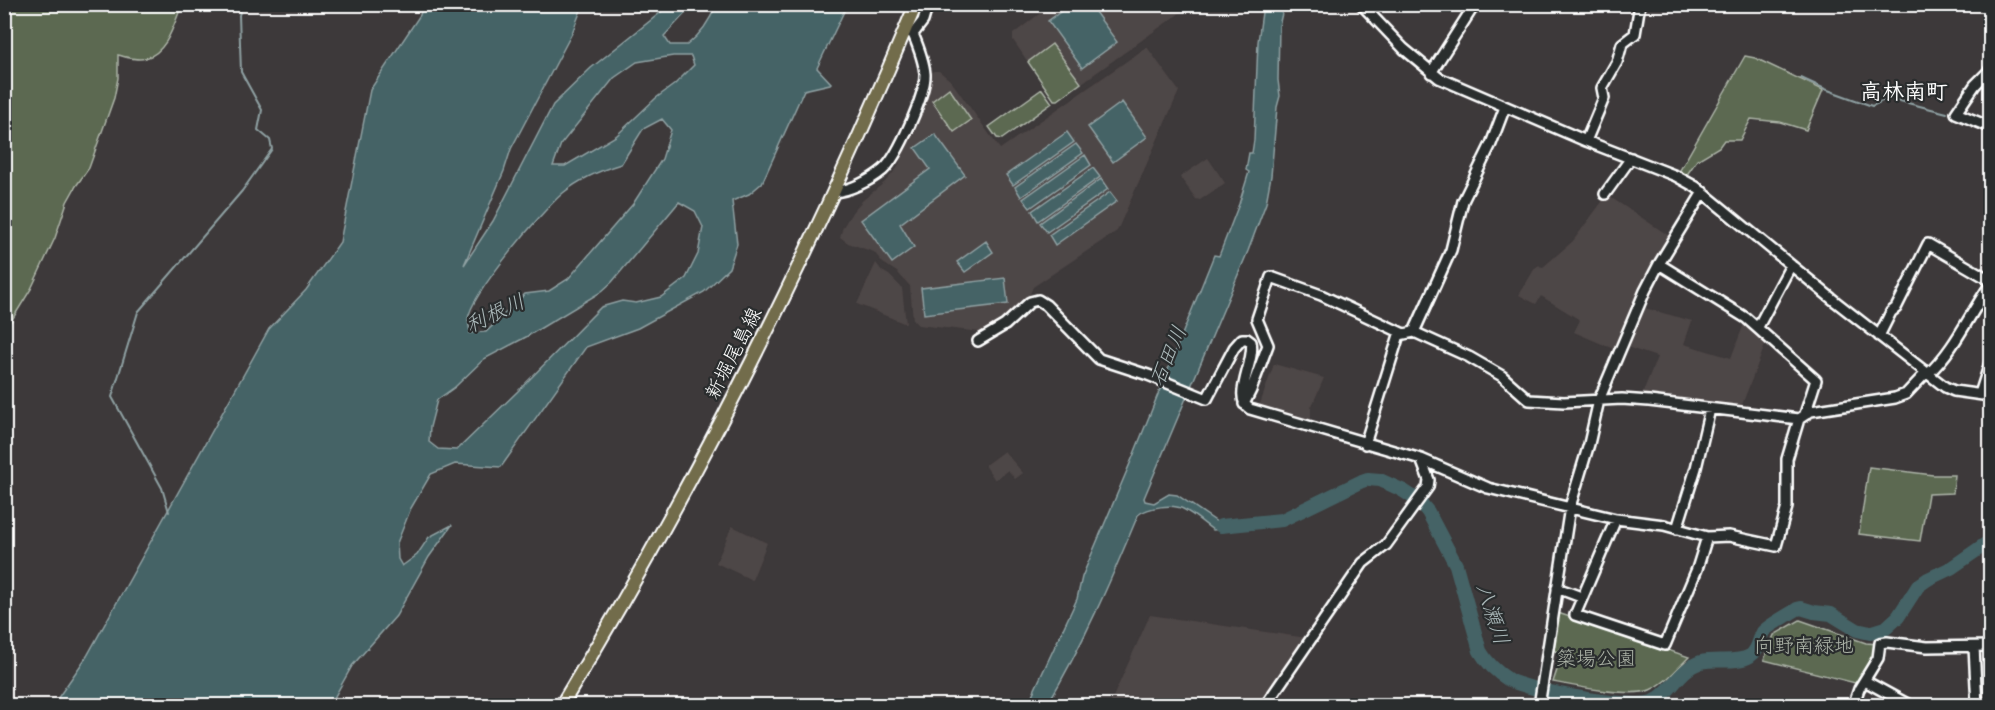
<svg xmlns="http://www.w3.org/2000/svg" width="1995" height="710" font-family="Dekko,'Klee One',sans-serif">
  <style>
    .built { fill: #4e4646 }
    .green { fill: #5b6951; stroke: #adb4a8; stroke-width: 1.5 }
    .water { fill: #456366; stroke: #8fa1a3; stroke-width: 1.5; fill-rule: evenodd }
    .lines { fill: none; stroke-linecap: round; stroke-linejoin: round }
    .stream { stroke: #8fa1a3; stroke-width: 2 }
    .river { stroke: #456366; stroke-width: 14 }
    .minor-casing { stroke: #fff; stroke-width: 14 }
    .major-casing { stroke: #fff; stroke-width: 16 }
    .minor { stroke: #2a2d2e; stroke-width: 9 }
    .major { stroke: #726c4b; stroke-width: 12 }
    .labels { text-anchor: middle; stroke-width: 4.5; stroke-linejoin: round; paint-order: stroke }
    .street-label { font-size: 20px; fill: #fff; stroke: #2a2d2e }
    .park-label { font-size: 20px; fill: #adb4a8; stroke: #2a2d2e }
    .water-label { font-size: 21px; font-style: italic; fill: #abb9ba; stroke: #2a2d2e }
    .quarter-label { font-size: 22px; font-weight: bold; fill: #fff; stroke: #2a2d2e }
  </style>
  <rect width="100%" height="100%" fill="#3d393a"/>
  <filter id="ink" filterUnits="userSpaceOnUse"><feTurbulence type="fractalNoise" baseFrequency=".0167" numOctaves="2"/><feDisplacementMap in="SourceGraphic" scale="12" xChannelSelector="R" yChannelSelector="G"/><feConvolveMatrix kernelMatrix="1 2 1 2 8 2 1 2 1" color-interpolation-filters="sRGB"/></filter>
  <g filter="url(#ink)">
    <path class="built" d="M1051,5H1191L1058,100H1054L1013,40V34Z
      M1147,47L1179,91L1117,231L1033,287L1029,296L993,329L981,332L918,325L913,320L910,286L897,272L883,263L874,252L848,243L840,237L843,227L853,211L862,201L885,182L898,167L929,74L934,71H939L951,81L1000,149Z
      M1208,158L1225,183L1200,200L1196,199L1180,177Z
      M1607,195L1671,237L1616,350L1574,332L1580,320L1541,296L1536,304L1519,295L1535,268L1539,265L1542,268L1573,241Z
      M876,263L882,271L889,275L902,288L906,324L857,304Z
      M1641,307L1692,321L1684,344L1731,358L1745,321L1767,340L1740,410L1641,397L1657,357L1624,346Z
      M1274,364L1324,378L1311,408V423L1259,407Z
      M1004,451L1023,473L1015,479L1008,470L995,480L985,465Z
      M732,526L767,543L752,580L716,563Z
      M1150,615L1191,621L1307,638L1262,705L1109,706Z"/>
    <path class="green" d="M5,4L182,5C174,23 168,52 146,58C137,61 127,57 118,55V78L114,98L89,168L76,186L67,202L55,238L31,289L5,331Z
      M1052,44L1081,83L1058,100H1054L1028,62Z
      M1745,56L1755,58L1823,90L1806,130L1780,122L1751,119L1740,140H1724L1719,147L1697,160L1686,176L1679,172Z
      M949,88L971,120L954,132L932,101Z
      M1042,89L1052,103L1002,139L997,138L989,127Z
      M1869,467L1933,475H1955L1953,493L1928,494L1920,541L1859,534Z
      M1558,613L1689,657C1677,669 1666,683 1650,690C1632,698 1574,686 1553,682L1562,655L1552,649Z
      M1800,620L1866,643L1878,644L1876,655L1859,684L1764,660L1774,635Z"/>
    <path class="water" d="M1071,4L1090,5L1117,42L1082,68L1048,21Z
      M423,5H583L572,33L511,149L504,171L464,265L493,221L553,105L591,68L670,5H693L664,36L670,45H687C701,34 710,21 716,5H847L817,68L831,83L830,84L804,90L762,183L749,194L732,201L737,244L729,268L704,292L638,328L586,347L501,467L455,464L431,474L411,508L397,543L398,559L402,566L417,555L429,537L452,525L429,557L396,616L352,666L330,705H53L87,656L269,329L306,290L340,242L370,90L420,15ZM673,56H691L694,65L675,84L656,98L616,136L565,166H553L561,144L614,78L637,62ZM662,119L671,130L662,159L633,204L568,279L549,291L525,294L486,332L470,333C470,329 468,323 468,319C471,294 542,211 563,193C580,179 601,170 621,164L643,129ZM679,202L695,211L703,227L698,254L686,278L661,297L636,303L622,301L601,307L518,391L457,450L438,449L429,442L430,427L437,400L455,387L484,359L526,337L601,292L612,282Z
      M1263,5H1284L1279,26L1278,80L1280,96L1277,107L1271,176L1266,203L1248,251L1144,498L1145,501L1154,503L1169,494L1177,495L1217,522H1229L1245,527L1213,530C1204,524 1195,515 1185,510C1173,503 1148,507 1138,515C1111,580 1083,645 1047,705L1027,706L1077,599L1082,577L1134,454L1214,255L1219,256L1239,204L1249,172L1246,170L1249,153H1252L1254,140L1258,42Z
      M1122,102L1147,137L1113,162L1088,127Z
      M1067,132L1074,142L1013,185L1006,175Z
      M935,134L965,175L900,224L914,247L892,263L861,220L930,169L915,148Z
      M1076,144L1083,153L1021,197L1015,187Z
      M1085,155L1091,165L1030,208L1023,199Z
      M1093,168L1100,177L1038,221L1032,211Z
      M1101,179L1108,189L1047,232L1040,223Z
      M1110,192L1117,201L1055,245L1049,235Z
      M986,241L993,252L965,272L957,262Z
      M1005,278L1008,304L924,314L921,288Z"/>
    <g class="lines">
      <path class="stream" d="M1801,78L1825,89L1872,106L1888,98L1947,113
        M169,512L162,488L112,397L138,312L242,191L272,149L270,140L258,130L262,110L241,72L239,15L243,4"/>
      <path class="river" d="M1221,526L1282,520L1362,481L1368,479L1380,480L1402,490L1419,501L1428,512L1456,565L1480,651C1487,663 1496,672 1509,680C1527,690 1633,710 1652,702C1671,694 1679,669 1701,662C1715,658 1737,664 1750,656C1759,650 1758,640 1763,632C1767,626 1789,615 1797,609L1801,608L1814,612L1831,614L1857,630L1870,633L1886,628L1898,617L1918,586L1928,579L1951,568L1990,541"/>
      <defs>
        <path id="minor" d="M1361,4L1404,49L1439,78L1586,141L1676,176L1696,187L1836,302L1945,387L1954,391L1990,396
          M913,34L923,21L928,4
          M1990,70L1975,85L1956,113L1990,127
          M1431,73L1475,4
          M1586,141L1604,98L1602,88L1617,62L1622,44L1635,34L1640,4
          M833,192C850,191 871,180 883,170C898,157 926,93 925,74C924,61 918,46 913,34L905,31
          M1605,194L1631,158
          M1659,264L1746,318L1816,380L1805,414
          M1758,327L1791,265
          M1414,332L1451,250L1463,201L1491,144L1505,107
          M1879,336L1891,312L1896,308L1928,244L1990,280
          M978,341L1005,325L1030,302L1038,300L1046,305L1099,359L1148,375L1207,399L1234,348L1242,339H1247L1251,342C1256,361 1231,398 1250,409L1421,459L1488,488L1616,519L1664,525L1707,537L1729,536L1776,546L1787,507V459L1799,419L1811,411L1895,398L1906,394L1926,373
          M1928,374C1955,349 1969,315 1990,285
          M1980,394L1990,363
          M1244,404L1251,390L1268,345L1257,319L1271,277L1321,295L1404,334
          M1365,444L1399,335L1414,332L1469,357L1502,376L1529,400L1564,402L1622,399L1649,401L1799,419
          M1616,519L1575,615L1665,645L1697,569L1707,537
          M1677,529L1696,468L1710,409
          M1557,588L1581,597
          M1974,647L1977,706
          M1865,681L1911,706
          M1265,706L1363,563L1386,545L1428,487L1429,480L1421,459
          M1539,706L1570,507L1589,444L1599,400L1645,291L1659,264L1703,192
          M1853,706L1859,689L1878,658L1880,643L1887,642L1927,647L1990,646"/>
        <path id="major" d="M561,706C697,482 815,246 916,4"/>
      </defs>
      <use href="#minor" class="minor-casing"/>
      <use href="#major" class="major-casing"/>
      <use href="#minor" class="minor"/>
      <use href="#major" class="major"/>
    </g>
  </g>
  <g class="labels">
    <g class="street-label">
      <text transform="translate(733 353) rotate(-63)" y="7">新堀尾島線</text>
    </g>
    <g class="park-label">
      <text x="1804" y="652">向野南緑地</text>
      <text x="1596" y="665">簗場公園</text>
    </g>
    <g class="water-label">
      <text transform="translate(495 313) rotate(-25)" y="7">利根川</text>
      <text transform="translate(1168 356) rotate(-67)" y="7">石田川</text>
      <text transform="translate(1493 614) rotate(72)" y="7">八瀬川</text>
    </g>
    <g class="quarter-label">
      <text x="1904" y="99">高林南町</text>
    </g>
  </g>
  <rect width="1995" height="710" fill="none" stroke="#2a2d2e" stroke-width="24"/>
  <rect x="12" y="12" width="1971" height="686" fill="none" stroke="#fff" stroke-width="2" filter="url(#ink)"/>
</svg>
